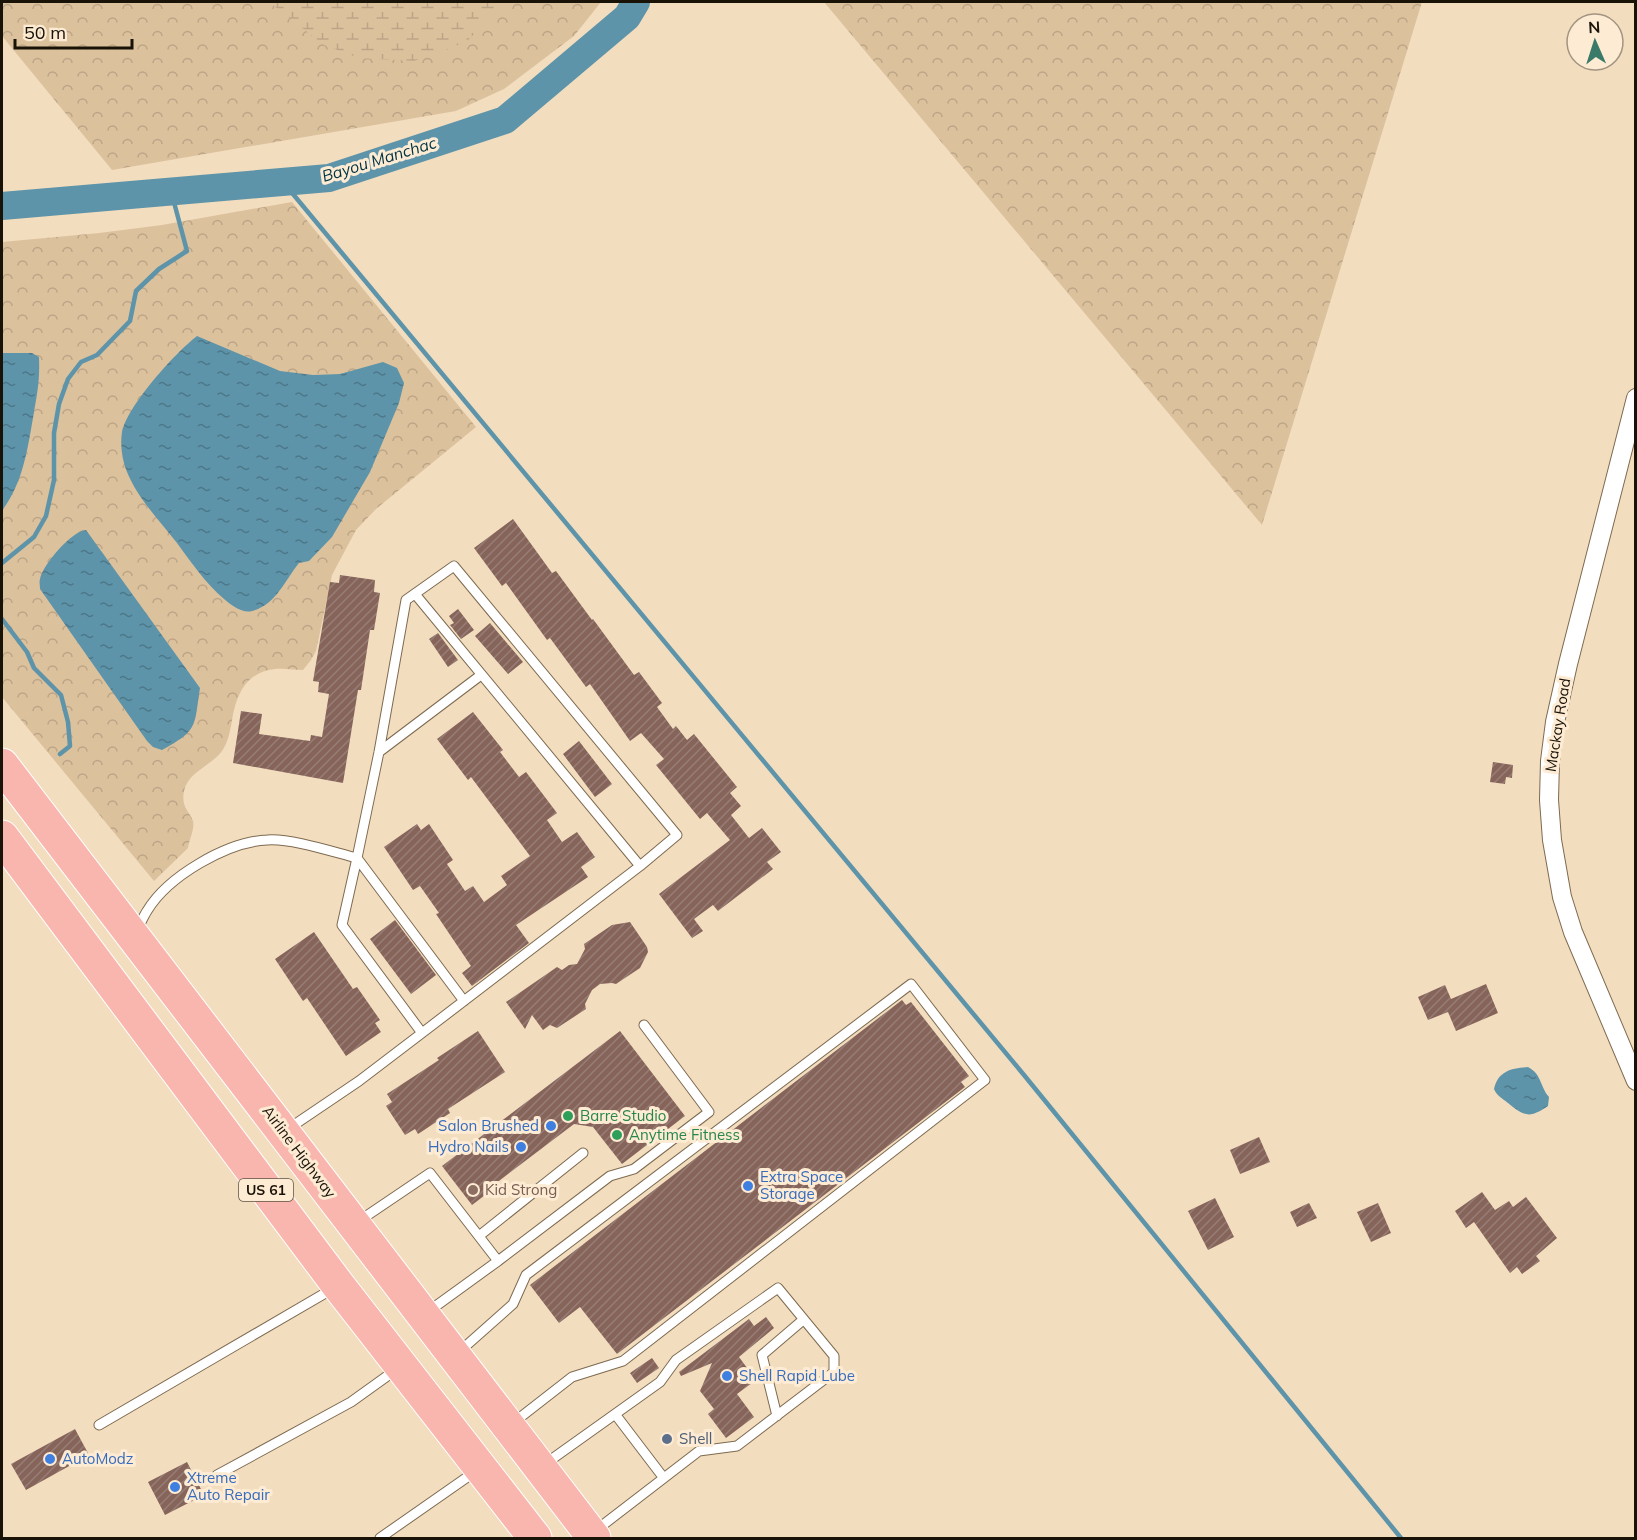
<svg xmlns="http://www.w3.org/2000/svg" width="1637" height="1540" font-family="Mulish,sans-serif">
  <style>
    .forest { fill: url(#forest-crowns) }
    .wetland { fill: url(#wetland-marsh) }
    .water { fill: url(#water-ripples) }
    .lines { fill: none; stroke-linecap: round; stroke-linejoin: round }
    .stream { stroke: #5d94a9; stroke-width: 4.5 }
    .river { stroke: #5d94a9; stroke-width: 28 }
    .building { fill: url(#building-hatch) }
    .lane-casing { stroke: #7e6a50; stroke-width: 11 }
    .street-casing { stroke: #7e6a50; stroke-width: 20 }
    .highway-casing { stroke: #fff; stroke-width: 35 }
    .lane { stroke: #fff; stroke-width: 9 }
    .street { stroke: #fff; stroke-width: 18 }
    .highway { stroke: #f9b6af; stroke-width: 33 }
    .leisure-dot { fill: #2e9e5b; stroke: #fdebd3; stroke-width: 2 }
    .shop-dot { fill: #3f7fe0; stroke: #fdebd3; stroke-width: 2 }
    .education-dot { fill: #8d6e63; stroke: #fdebd3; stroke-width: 2 }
    .service-dot { fill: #5c6f8a; stroke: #fdebd3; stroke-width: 2 }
    .labels { text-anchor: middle; stroke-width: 6; stroke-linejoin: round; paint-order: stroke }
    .shield { fill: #fdebd3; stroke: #5d5344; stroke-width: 1.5 }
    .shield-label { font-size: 14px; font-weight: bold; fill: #191207 }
    .street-label { font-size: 15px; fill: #191207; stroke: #fdebd3 }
    .leisure-label { font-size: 15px; fill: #27864d; stroke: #fdebd3; text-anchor: start }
    .shop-label { font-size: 15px; fill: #366cbe; stroke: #fdebd3; text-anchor: start }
    .education-label { font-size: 15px; fill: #785e54; stroke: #fdebd3; text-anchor: start }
    .service-label { font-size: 15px; fill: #4e5e75; stroke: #fdebd3; text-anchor: start }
    .water-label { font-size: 16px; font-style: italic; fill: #003443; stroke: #fdebd3 }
  </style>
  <defs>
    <pattern id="forest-crowns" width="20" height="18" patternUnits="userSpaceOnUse" patternTransform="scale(1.5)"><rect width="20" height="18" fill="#dcc19d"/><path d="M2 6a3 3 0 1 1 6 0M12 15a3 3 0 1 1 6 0" fill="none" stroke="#bca586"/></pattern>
    <pattern id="wetland-marsh" width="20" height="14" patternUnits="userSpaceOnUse" patternTransform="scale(1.5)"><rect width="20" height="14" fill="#dcc19d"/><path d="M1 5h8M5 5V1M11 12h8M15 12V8" fill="none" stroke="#bca586"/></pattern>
    <pattern id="water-ripples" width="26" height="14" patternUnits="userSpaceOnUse" patternTransform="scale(1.5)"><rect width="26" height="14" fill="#5d94a9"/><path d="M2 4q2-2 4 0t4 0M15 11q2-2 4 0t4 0" fill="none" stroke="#4c7788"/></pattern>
    <pattern id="building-hatch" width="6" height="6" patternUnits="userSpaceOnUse" patternTransform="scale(1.5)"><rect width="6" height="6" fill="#86645a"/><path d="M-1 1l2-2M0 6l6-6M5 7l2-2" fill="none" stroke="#967d75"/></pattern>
  </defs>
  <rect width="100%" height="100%" fill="#f3ddbf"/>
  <path class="forest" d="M2,2H601L574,36L504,89L456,111L112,170L2,36Z
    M824,2H1422L1262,525Z
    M292,202L476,427L376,509L356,530L332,575L316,651L311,660L303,670C294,670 284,668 275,669C246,672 236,695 232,721C230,731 228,743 222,751C211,766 188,772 184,791C181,808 189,810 193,821C195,829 189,840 188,848L154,881L2,697V242L99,233L162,225Z"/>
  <path class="wetland" d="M269,2H507L466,42L414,61L359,58L324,45Z"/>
  <path class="water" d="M197,336L280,371L313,375L340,374L383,362L397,368L404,383L399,403L370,472L332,537L309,561L299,563C285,580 276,605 252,611C243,614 231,605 224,599C206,584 191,562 177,543C160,521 138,499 127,472C122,460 120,445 122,432C128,405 175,353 197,336Z
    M2,353H32L39,357C40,382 37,394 33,418C27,452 23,482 2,511Z
    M86,530L200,688C194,726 199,730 162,750L153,747L147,741L40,589C40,585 39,582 40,579C43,564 72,531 86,530Z
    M1528,1067C1542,1074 1540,1087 1549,1097L1548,1106C1529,1119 1524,1116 1508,1103C1502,1098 1497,1096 1494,1089C1498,1071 1511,1068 1528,1067Z"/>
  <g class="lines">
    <path class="stream" d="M283,182L1024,1075L1401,1538
      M2,563L34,537L46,516L54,480V433L59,404L68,379L81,362L97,355L130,321L136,291L159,269L187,251L171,191
      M2,619L27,652L34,668L61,695L68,722L70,746L60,754"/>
    <path class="river" d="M2,206L329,178L505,120L627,17L636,2"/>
  </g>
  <path class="building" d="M513,519L552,573L556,571L592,620L593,619L634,675L639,672L662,703L657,707L673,729L676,726L687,740L694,734L737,787L730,793L741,806L731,815L749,838L762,828L781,852L767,862L773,869L718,911L713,905L694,919L703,931L692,938L659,894L730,840L707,813L700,819L656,765L664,759L641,733L630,741L590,684L586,687L550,638L547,640L506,583L502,586L474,548Z
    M340,575L375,580L374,592L380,593L374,630H370L361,690H358L343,783L233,763L241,711L262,714L259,734L310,741L311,735L322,737L329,694L318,692L319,682L313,681L330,582L339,583Z
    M458,609L474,630L461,639L450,625L454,623L449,616Z
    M490,623L523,662L508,674L475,636Z
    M438,633L458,660L448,667L429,639Z
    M473,712L503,750L500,752L519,777L526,772L557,813L547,820L562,842L577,832L595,857L581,867L588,877L516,925L529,943L472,986L462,973L471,966L436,914L439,913L420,886L413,890L384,847L417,824L421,830L429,824L453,860L447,864L465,891L473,886L484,902L507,885L501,876L530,856L471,777L468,780L437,739Z
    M579,741L612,784L595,797L563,754Z
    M1493,762L1513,765L1512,778L1506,777L1505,784L1490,782Z
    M395,920L436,975L411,994L370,939Z
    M630,922L647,947L648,952L640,968L616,984L612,983L600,984L592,990L585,1004L586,1009L557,1028L550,1025L543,1030L532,1015L525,1029L506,1002L557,967L562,970L569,965L577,964L585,949L584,944L612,925Z
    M314,932L353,989L357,987L380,1020L375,1023L381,1032L346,1056L307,998L303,1001L275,959Z
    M1486,984L1498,1013L1456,1031L1448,1012L1428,1020L1418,997L1445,985L1451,999Z
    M902,1000L906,1005L911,1002L969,1076L961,1082L965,1087L617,1354L580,1307L559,1323L530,1285Z
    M478,1031L505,1072L448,1109L450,1113L418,1134L415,1129L405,1135L386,1106L392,1102L387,1094L439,1060L437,1058Z
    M620,1031L685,1116L622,1164L593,1127L574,1124L487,1190L489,1192L472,1205L442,1166Z
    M1259,1137L1270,1162L1240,1174L1230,1150Z
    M1482,1192L1495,1210L1509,1201L1513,1207L1526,1197L1557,1238L1536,1256L1540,1261L1522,1274L1517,1267L1510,1273L1474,1222L1466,1228L1455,1211Z
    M1215,1198L1234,1237L1208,1250L1188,1211Z
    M1309,1203L1317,1218L1297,1227L1290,1212Z
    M1378,1203L1391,1233L1371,1242L1357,1212Z
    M766,1317L774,1328L739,1357L756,1380L737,1394L754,1417L726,1438L708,1414L714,1409L700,1391L712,1363L681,1376L679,1372L749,1319L754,1326Z
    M652,1358L659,1368L637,1383L630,1373Z
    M75,1429L89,1455L26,1490L11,1464Z
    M187,1462L204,1495L165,1515L148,1482Z"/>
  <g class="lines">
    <defs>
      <path id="lane" d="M415,594L640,866
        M379,752L481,675
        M136,931C140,925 143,917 147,911C168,876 227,842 267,840C291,838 333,852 357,858L342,925L422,1033L640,866L677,835L454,566L406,600L379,752L357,858L464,1001
        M288,1129L359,1081L422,1033
        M359,1221L430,1173L498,1261L429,1311
        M479,1236L583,1153
        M498,1261L610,1176L634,1169L709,1112L644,1025
        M459,1352L513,1304L526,1275L911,984L985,1080L623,1361L572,1377L513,1423
        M615,1414L663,1477
        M777,1416L762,1355L803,1320
        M99,1425L334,1288
        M545,1464L660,1382L676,1360L778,1288L834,1356V1372L737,1446L699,1451L595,1531
        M217,1475L351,1402L397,1369
        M380,1538L476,1471"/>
      <path id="street" d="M1636,398L1568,664L1555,722L1550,761L1549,800L1552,840L1562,897L1573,932L1636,1081"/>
      <path id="highway" d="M2,765L594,1538
        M2,837L338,1285L535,1538"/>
    </defs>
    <use href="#lane" class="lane-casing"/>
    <use href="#street" class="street-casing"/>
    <use href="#highway" class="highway-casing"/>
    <use href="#lane" class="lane"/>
    <use href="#street" class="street"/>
    <use href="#highway" class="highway"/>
  </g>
  <g class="leisure-dot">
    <circle cx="568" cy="1116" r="6"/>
    <circle cx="617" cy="1135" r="6"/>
  </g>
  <g class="shop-dot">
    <circle cx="551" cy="1126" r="6"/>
    <circle cx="521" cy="1147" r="6"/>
    <circle cx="748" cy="1186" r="6"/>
    <circle cx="727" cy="1376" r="6"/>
    <circle cx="50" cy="1459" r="6"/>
    <circle cx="175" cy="1487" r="6"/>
  </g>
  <circle class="education-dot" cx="473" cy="1190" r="6"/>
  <circle class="service-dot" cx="667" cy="1439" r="6"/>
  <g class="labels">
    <rect class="shield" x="239" y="1179" width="54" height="22" rx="4.5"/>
    <g class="shield-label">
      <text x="266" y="1195">US 61</text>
    </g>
    <g class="street-label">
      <text transform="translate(1558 725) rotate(-81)" y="5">Mackay Road</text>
      <text transform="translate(299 1152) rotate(53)" y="5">Airline Highway</text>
    </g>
    <g class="leisure-label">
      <text x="580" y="1121">Barre Studio</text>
      <text x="629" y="1140">Anytime Fitness</text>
    </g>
    <g class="shop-label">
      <text x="539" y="1131" text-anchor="end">Salon Brushed</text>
      <text x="509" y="1152" text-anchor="end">Hydro Nails</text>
      <text x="760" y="1182">Extra Space<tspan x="760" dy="17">Storage</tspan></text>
      <text x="739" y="1381">Shell Rapid Lube</text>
      <text x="62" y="1464">AutoModz</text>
      <text x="187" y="1483">Xtreme<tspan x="187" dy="17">Auto Repair</tspan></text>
    </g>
    <g class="education-label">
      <text x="485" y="1195">Kid Strong</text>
    </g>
    <g class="service-label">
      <text x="679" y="1444">Shell</text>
    </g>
    <g class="water-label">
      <text transform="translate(379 159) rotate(-17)" y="6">Bayou Manchac</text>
    </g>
  </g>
  <rect width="1637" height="1540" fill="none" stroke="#191207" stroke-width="6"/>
  <g transform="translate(1595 42) rotate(357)"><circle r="28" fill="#fdebd3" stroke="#a29481" stroke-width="1.5"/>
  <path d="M0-4.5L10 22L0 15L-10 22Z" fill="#3a7a68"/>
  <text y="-9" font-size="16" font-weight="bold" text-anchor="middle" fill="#191207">N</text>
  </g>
  <path d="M15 39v9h117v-9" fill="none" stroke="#191207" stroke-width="3"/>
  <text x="24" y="39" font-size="18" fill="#191207" stroke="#fdebd3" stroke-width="4.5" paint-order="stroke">50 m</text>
</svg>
